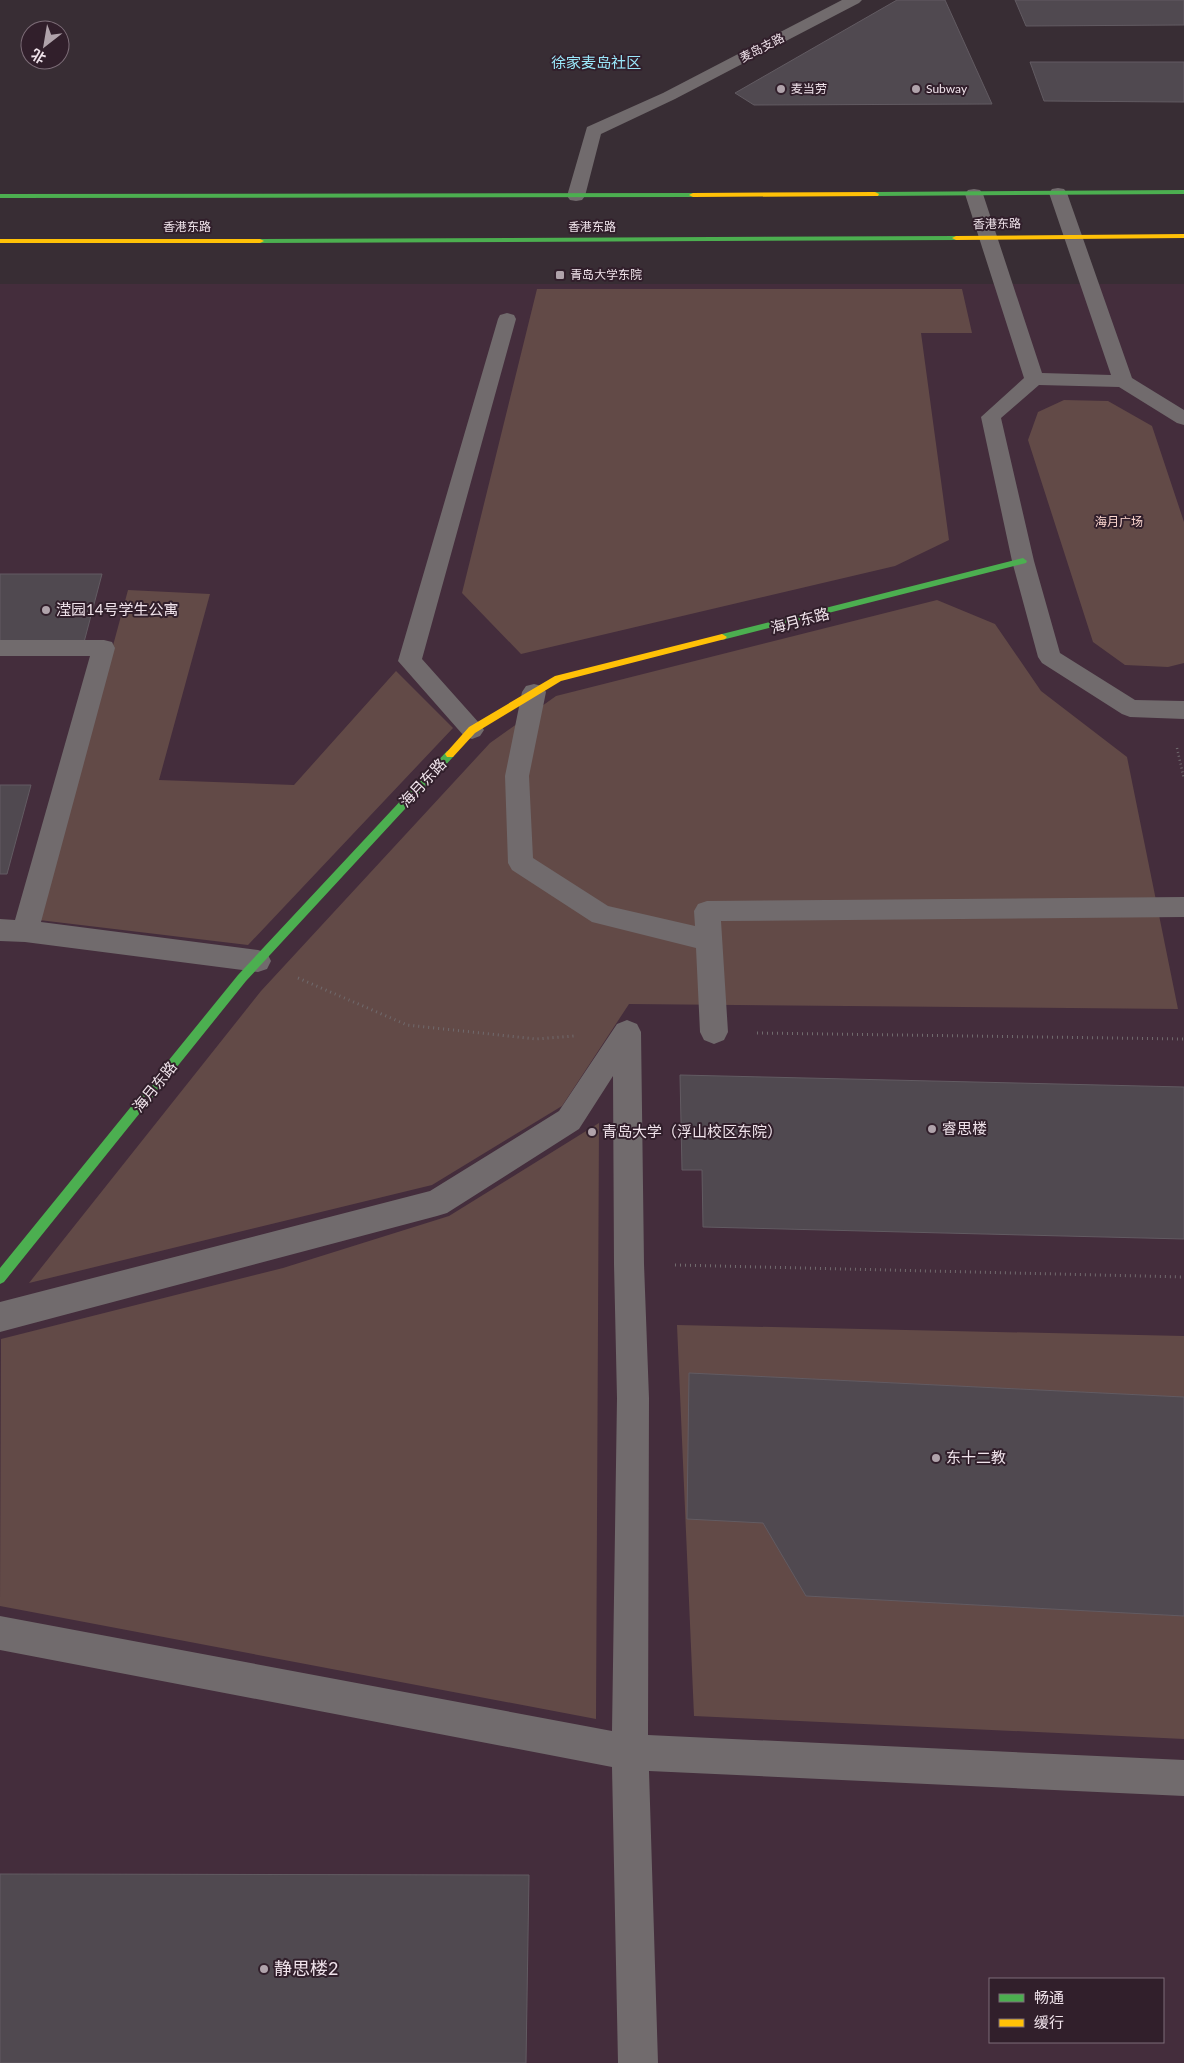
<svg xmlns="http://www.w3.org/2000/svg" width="1184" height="2063" font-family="Lato,'Noto Sans SC',sans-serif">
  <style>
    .built { fill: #442d3c; fill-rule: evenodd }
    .green { fill: #624a47 }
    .building { fill: #504950; stroke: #625b62 }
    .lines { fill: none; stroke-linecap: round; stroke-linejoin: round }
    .path-far1 { stroke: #706a6d; stroke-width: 2.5; stroke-dasharray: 1 3; stroke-linecap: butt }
    .path { stroke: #706a6d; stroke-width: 3; stroke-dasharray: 1 4; stroke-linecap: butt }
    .street { fill: #716b6d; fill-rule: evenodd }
    .fast { fill: #4caf50; fill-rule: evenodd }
    .slow { fill: #ffc107; fill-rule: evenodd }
    .poi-dot { fill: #b0a3ab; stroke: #311f2b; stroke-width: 2 }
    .labels { text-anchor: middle; stroke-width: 4; stroke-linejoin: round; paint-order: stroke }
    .far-street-label { font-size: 12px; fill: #f0e3eb; stroke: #311f2b }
    .far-poi-label { font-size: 12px; fill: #f0e3eb; stroke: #311f2b; text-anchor: start }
    .far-park-label { font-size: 12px; fill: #fed8d1; stroke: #311f2b }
    .far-quarter-label { font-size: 15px; fill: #9ae7fa; stroke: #311f2b }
    .poi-label { font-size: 15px; fill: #f0e3eb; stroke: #311f2b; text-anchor: start }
    .street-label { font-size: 15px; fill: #f0e3eb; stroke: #311f2b }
    .near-poi-label { font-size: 18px; fill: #f0e3eb; stroke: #311f2b; text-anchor: start }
  </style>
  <rect width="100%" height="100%" fill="#382d34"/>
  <path class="built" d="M0,284H1184V2063H0ZM990,1979H1163V2042H990Z"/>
  <path class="green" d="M537,289H962L972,333H921L949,540L895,566L521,654L462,593Z
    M1064,400L1108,401L1152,426L1184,522V663L1168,667L1125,665L1093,642L1028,440L1038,412Z
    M128,590L210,594L159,780L294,785L396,671L453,728L248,945L39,920Z
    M937,600L995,624L1041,691L1127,757L1178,1009L629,1004L562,1106L432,1185L29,1283L261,991L490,743L556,696Z
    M599,1123L596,1719L0,1606L1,1339L283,1268L449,1216Z
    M677,1325L1184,1336V1739L694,1716Z"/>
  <path class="building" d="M897,0H945L992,104L754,105L735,93Z
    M1015,0H1184V25L1026,26Z
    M1030,62H1184V102L1044,101Z
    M0,574H102L83,646L0,645Z
    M0,785H31L7,874H0Z
    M680,1075L1184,1087V1239L703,1227L702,1170H682Z
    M689,1373L1184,1397V1616L806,1596L763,1523L687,1519Z
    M0,1874L529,1875L526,2063H0Z"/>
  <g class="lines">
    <path class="path-far1" d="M1177,748L1184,779"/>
    <path class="path" d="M298,978L407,1025L536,1039L574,1036
      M757,1033L1184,1039
      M675,1265L1184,1277"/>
    <path class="street" d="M842,0H862L859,3L675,99L601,134L585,196L582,200L576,201L570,200L567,196L587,127L663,93Z
      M1058,188L1064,189L1067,193L1132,378L1184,410V425L1177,423L1119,387L1039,385L1001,418L1034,561L1060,653L1135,700L1184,701V719L1130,717L1122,714L1042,663L1038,657L1012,561L981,417L1024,378L965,194L968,190L974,189L980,190L983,194L1042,373L1111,375L1049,193L1052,189Z
      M507,313L514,315L516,319L422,659L480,724L484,730L480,736L472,739L464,736L398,661L498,319L500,315Z
      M0,640H104L112,642L115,648L41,922L258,950L267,953L271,961L267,969L258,972L25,942L0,941V919L15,920L90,656H0Z
      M534,684L542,686L546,692L529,776L533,858L608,906L695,926L694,911L698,904L707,901L1184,897V917L721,921L728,1032L724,1040L714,1044L704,1040L700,1032L696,948L592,922L512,870L508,863L505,776L522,692L526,686Z
      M627,1020L637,1024L641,1032L644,1264L649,1398L648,1735L1184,1760V1796L649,1771L658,2063H618L612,1767L0,1650V1616L612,1731L617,1398L614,1264L613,1076L579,1129L447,1213L437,1216L0,1332V1302L430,1191L559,1111L617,1024Z"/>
    <path class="fast" d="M1184,190V194L875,196L871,194L875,192Z
      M696,193L697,195L693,197L0,198V194Z
      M956,236L960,238L959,240L260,243L256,241L260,239Z
      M1023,558L1027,561L1026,563L722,640L717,637L722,634Z
      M450,750L455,754L453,757L246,981L4,1282L0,1284V1268L238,975L447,751Z"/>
    <path class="slow" d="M875,192L879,194L878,196L693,197L689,195L693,193Z
      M1184,234V238L956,240L952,238L956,236Z
      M0,239H260L264,241L260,243H0Z
      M722,634L727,637L725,639L561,681L475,733L453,757H447L445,754L469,727L555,676Z"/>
  </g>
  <g class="poi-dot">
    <circle cx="781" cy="89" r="5"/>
    <circle cx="916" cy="89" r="5"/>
    <rect x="555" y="270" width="10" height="10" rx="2.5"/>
    <circle cx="46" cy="610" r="5"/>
    <circle cx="932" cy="1129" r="5"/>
    <circle cx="592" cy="1132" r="5"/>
    <circle cx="936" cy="1458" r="5"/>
    <circle cx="264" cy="1969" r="5"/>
  </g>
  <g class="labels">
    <g class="far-street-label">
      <text transform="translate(762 48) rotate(-27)" y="4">麦岛支路</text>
      <text transform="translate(997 224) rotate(-1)" y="4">香港东路</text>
      <text x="187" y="231">香港东路</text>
      <text x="592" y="231">香港东路</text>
    </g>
    <g class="far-poi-label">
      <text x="791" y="93">麦当劳</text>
      <text x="926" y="93">Subway</text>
      <text x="570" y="279">青岛大学东院</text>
    </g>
    <g class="far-park-label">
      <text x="1119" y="526">海月广场</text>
    </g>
    <g class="far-quarter-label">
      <text x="596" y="68">徐家麦岛社区</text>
    </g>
    <g class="poi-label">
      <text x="56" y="615">滢园14号学生公寓</text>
      <text x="942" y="1134">睿思楼</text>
      <text x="602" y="1137">青岛大学（浮山校区东院）</text>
      <text x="946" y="1463">东十二教</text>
    </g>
    <g class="street-label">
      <text transform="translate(800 621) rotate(-15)" y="5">海月东路</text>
      <text transform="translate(423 783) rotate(-47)" y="5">海月东路</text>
      <text transform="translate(155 1087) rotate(-51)" y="5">海月东路</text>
    </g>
    <g class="near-poi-label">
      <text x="274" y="1975">静思楼2</text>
    </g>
  </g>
  <rect x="989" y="1978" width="175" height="65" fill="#311f2b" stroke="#7d6d78"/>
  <rect x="999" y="1994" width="25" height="8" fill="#4caf50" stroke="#7d6d78"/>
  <text x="1034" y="2003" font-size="15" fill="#f0e3eb">畅通</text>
  <rect x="999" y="2019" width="25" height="8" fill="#ffc107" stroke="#7d6d78"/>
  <text x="1034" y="2028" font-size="15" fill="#f0e3eb">缓行</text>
  <g transform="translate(45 45) rotate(211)"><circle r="24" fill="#311f2b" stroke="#7d6d78"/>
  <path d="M0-4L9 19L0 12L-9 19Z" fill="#b0a3ab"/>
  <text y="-8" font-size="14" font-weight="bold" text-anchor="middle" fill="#f0e3eb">北</text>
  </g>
</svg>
